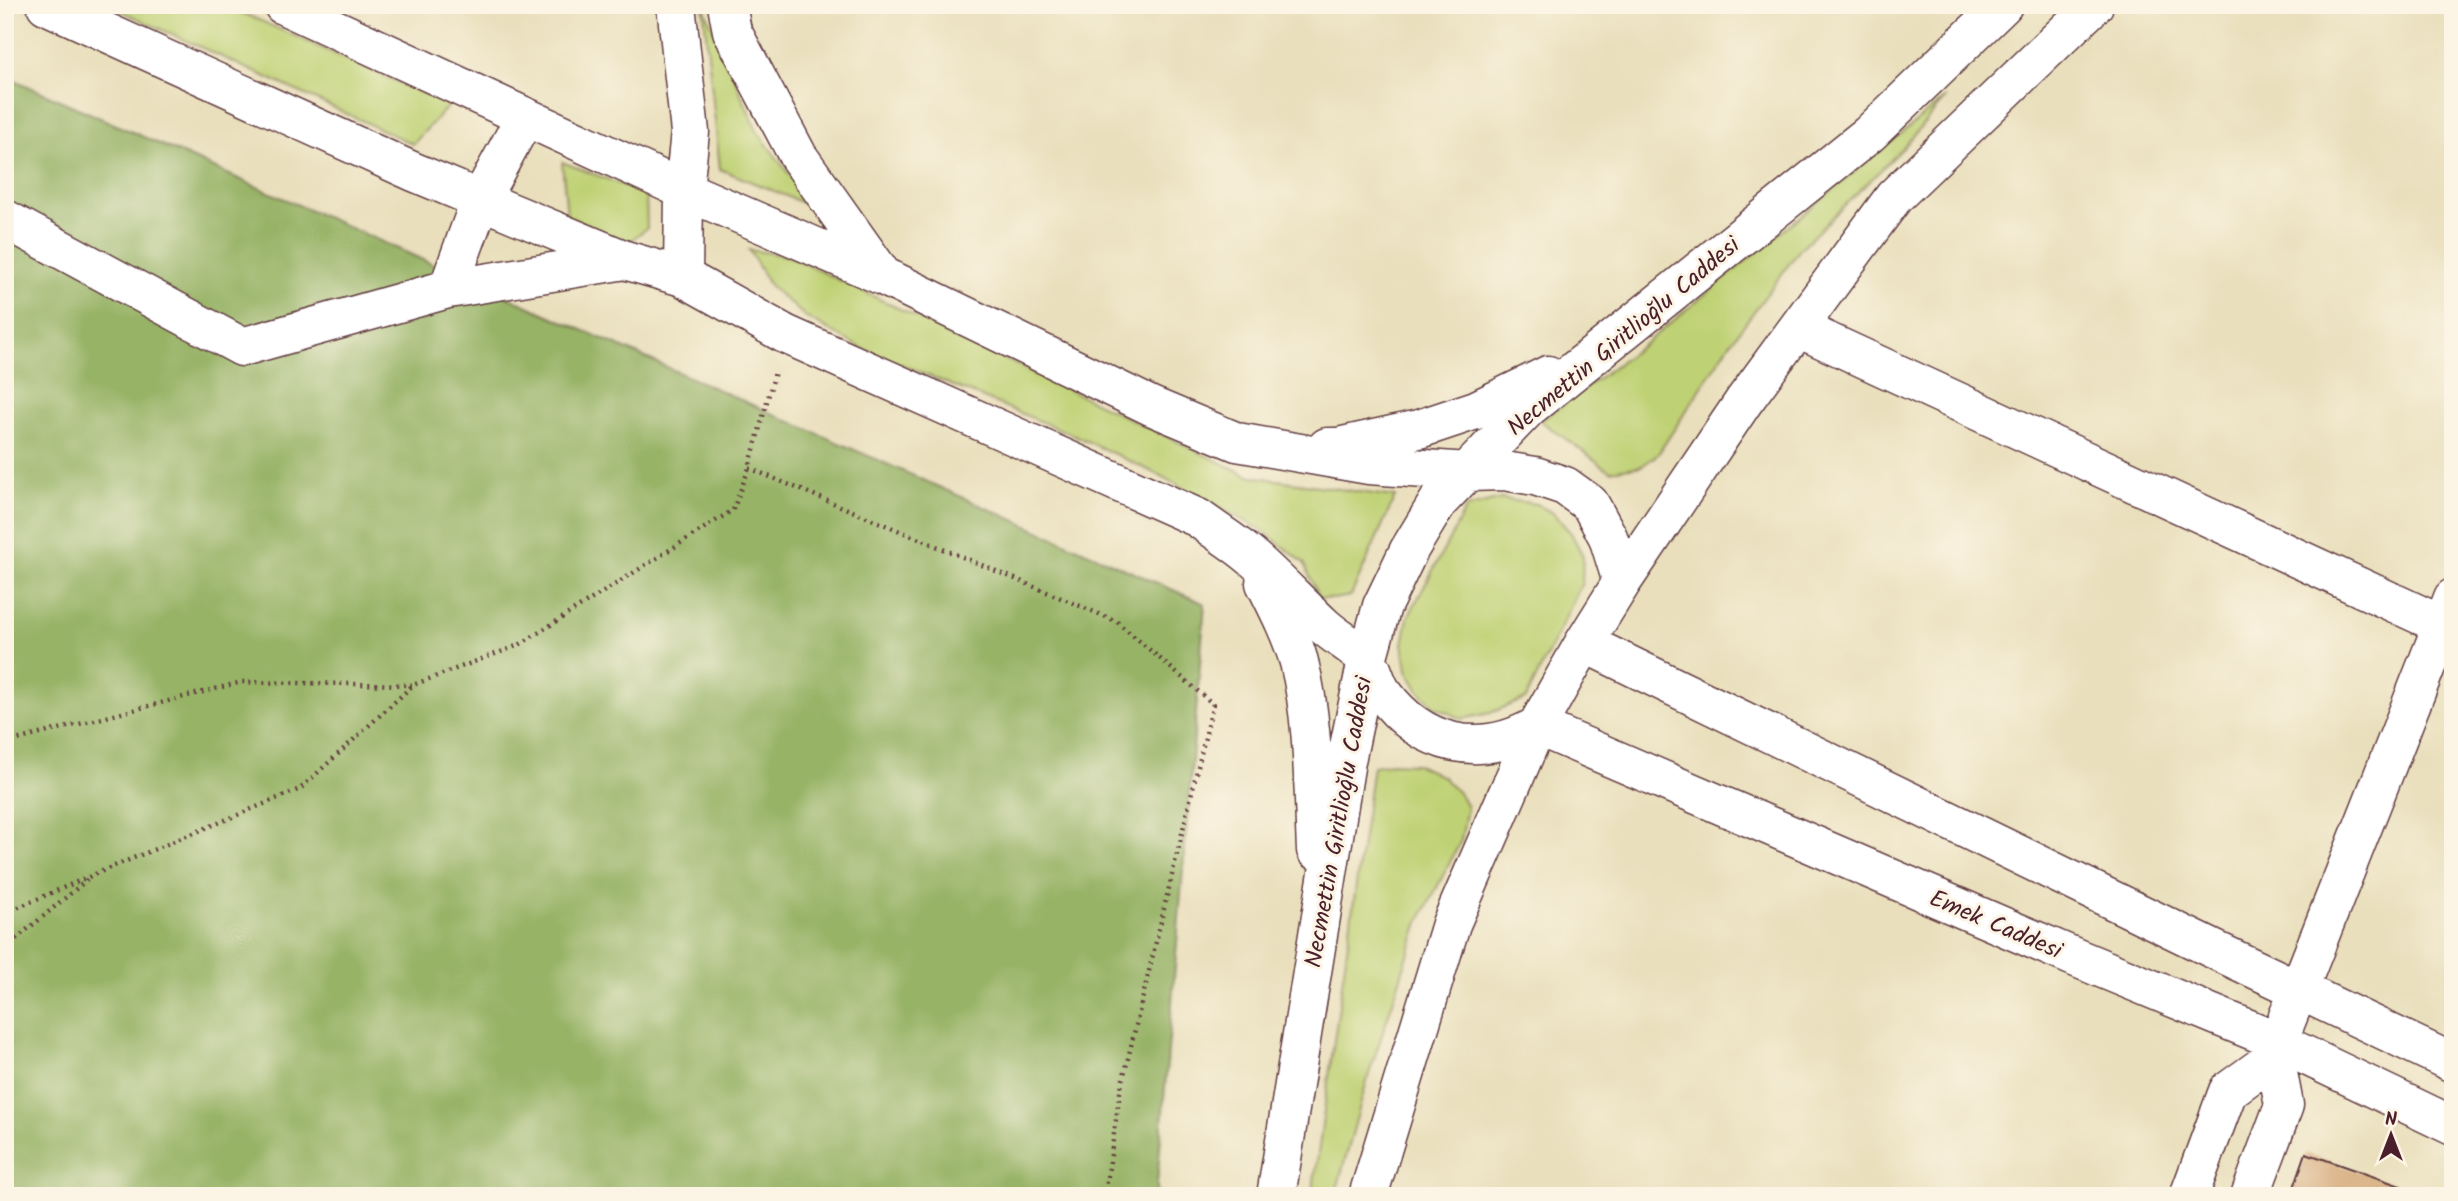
<svg xmlns="http://www.w3.org/2000/svg" width="2458" height="1201" font-family="Kalam,sans-serif">
  <style>
    .green { fill: #bfd174; stroke: #847850; stroke-width: 2 }
    .forest { fill: #97b366; stroke: #706948; stroke-width: 2 }
    .building { fill: #d4a778 }
    .lines { fill: none; stroke-linecap: round; stroke-linejoin: round }
    .minor-casing { stroke: #623c41; stroke-width: 41 }
    .path { stroke: #623c41; stroke-width: 4.5; stroke-dasharray: 2 5; stroke-linecap: butt }
    .minor { stroke: #fff; stroke-width: 38 }
    .labels { text-anchor: middle; stroke-width: 6; stroke-linejoin: round; paint-order: stroke }
    .street-label { font-size: 24px; fill: #4a1f2b; stroke: #fcf5e5 }
  </style>
  <rect width="100%" height="100%" fill="#fcf5e5"/>
  <filter id="ink" filterUnits="userSpaceOnUse"><feTurbulence type="fractalNoise" baseFrequency=".0143" numOctaves="2"/><feDisplacementMap in="SourceGraphic" scale="14" xChannelSelector="R" yChannelSelector="G"/><feConvolveMatrix kernelMatrix="1 2 1 2 8 2 1 2 1" color-interpolation-filters="sRGB"/></filter>
  <filter id="wash" filterUnits="userSpaceOnUse"><feTurbulence type="fractalNoise" baseFrequency=".00686" numOctaves="4" result="noise"/><feDisplacementMap in="SourceGraphic" scale="28" xChannelSelector="R" yChannelSelector="G"/><feGaussianBlur stdDeviation="1.57" result="paint"/><feColorMatrix in="noise" values="0 0 0 0 0 0 0 0 0 0 0 0 0 0 0 0 0 1.4 0 .05"/><feComposite in="paint" operator="in"/></filter>
  <g filter="url(#wash)">
    <rect width="100%" height="100%" fill="#e9dfbc"/>
    <path class="green" d="M108,5H225L449,105L413,144Z
      M703,5L757,131L797,185L803,203L720,169Z
      M1946,97L1904,147L1801,248L1729,345L1658,454L1642,466L1610,471L1541,421L1647,342Z
      M562,162L646,194L647,228L626,244L567,216Z
      M749,250L789,256L1249,476L1395,497L1351,596L1333,599L1319,598L1304,563L1262,530L1159,475L1074,435L863,349L807,318L770,286Z
      M1501,499L1536,504L1553,513L1571,533L1583,556L1582,583L1526,699L1490,713L1462,719L1434,706L1419,691L1407,670L1403,644L1408,617L1466,508Z
      M1392,763L1416,764L1443,777L1462,797L1467,807L1461,841L1419,922L1368,1077L1335,1196H1312L1373,766Z"/>
    <path class="forest" d="M5,76L1205,604L1156,1196H5Z"/>
    <g id="blocks">
      <path class="building" d="M2306,1153L2426,1195V1196H2291Z"/>
    </g>
  </g>
  <g filter="url(#ink)">
    <use href="#blocks" fill-opacity="0" stroke="#623c41" stroke-width="2"/>
    <g class="lines">
      <defs>
        <path id="minor" d="M46,5L414,172L625,260L683,277L785,334L1198,518C1217,532 1237,544 1254,559C1278,580 1300,604 1324,626C1337,638 1354,646 1366,659C1374,668 1375,683 1383,693C1422,746 1480,759 1537,726
          M283,5L684,190L883,276L1151,406L1237,442L1369,465L1468,472L1504,471L1535,476L1565,486L1590,504L1608,537L1622,582
          M676,5L690,132L684,190L683,277
          M727,5L732,31L798,156L883,276
          M5,219L242,347L448,289L481,198L525,117
          M448,289L625,260
          M1798,328L2442,625
          M1327,447H1338L1419,429L1476,410L1548,375
          M1265,583C1278,609 1291,634 1299,662C1314,721 1313,790 1316,850
          M1584,643L2217,951L2453,1063
          M1537,726L2079,959L2261,1034L2453,1126
          M1276,1196L1346,761L1367,660L1382,606L1409,550L1438,502L1528,408L1869,134L2003,5
          M1368,1196L1451,924L1537,726L1584,643L1622,582L1744,401L1894,197L2094,5
          M2189,1196L2228,1091L2275,1057
          M2250,1196L2284,1105L2275,1057L2278,1042L2453,598"/>
      </defs>
      <use href="#minor" class="minor-casing"/>
      <path class="path" d="M749,468L1116,621L1213,704L1120,1092L1105,1196
        M5,743L242,682L412,685
        M5,913L95,874L300,789L413,685L519,645L733,510L749,468L775,372
        M5,948L88,879"/>
      <use href="#minor" class="minor"/>
    </g>
  </g>
  <g class="labels">
    <g class="street-label">
      <text transform="translate(1623 336) rotate(-40)" y="8">Necmettin Giritlioğlu Caddesi</text>
      <text transform="translate(1338 822) rotate(-80)" y="8">Necmettin Giritlioğlu Caddesi</text>
      <text transform="translate(1996 924) rotate(23)" y="8">Emek Caddesi</text>
    </g>
  </g>
  <rect width="2458" height="1201" fill="none" stroke="#fcf5e5" stroke-width="28"/>
  <g transform="translate(2391 1135)" stroke="#fcf5e5" stroke-width="5" paint-order="stroke">
  <path d="M0-5L12 26L0 18L-12 26Z" fill="#4a1f2b"/>
  <text y="-10" font-size="19" font-weight="bold" text-anchor="middle" fill="#4a1f2b">N</text>
  </g>
</svg>
